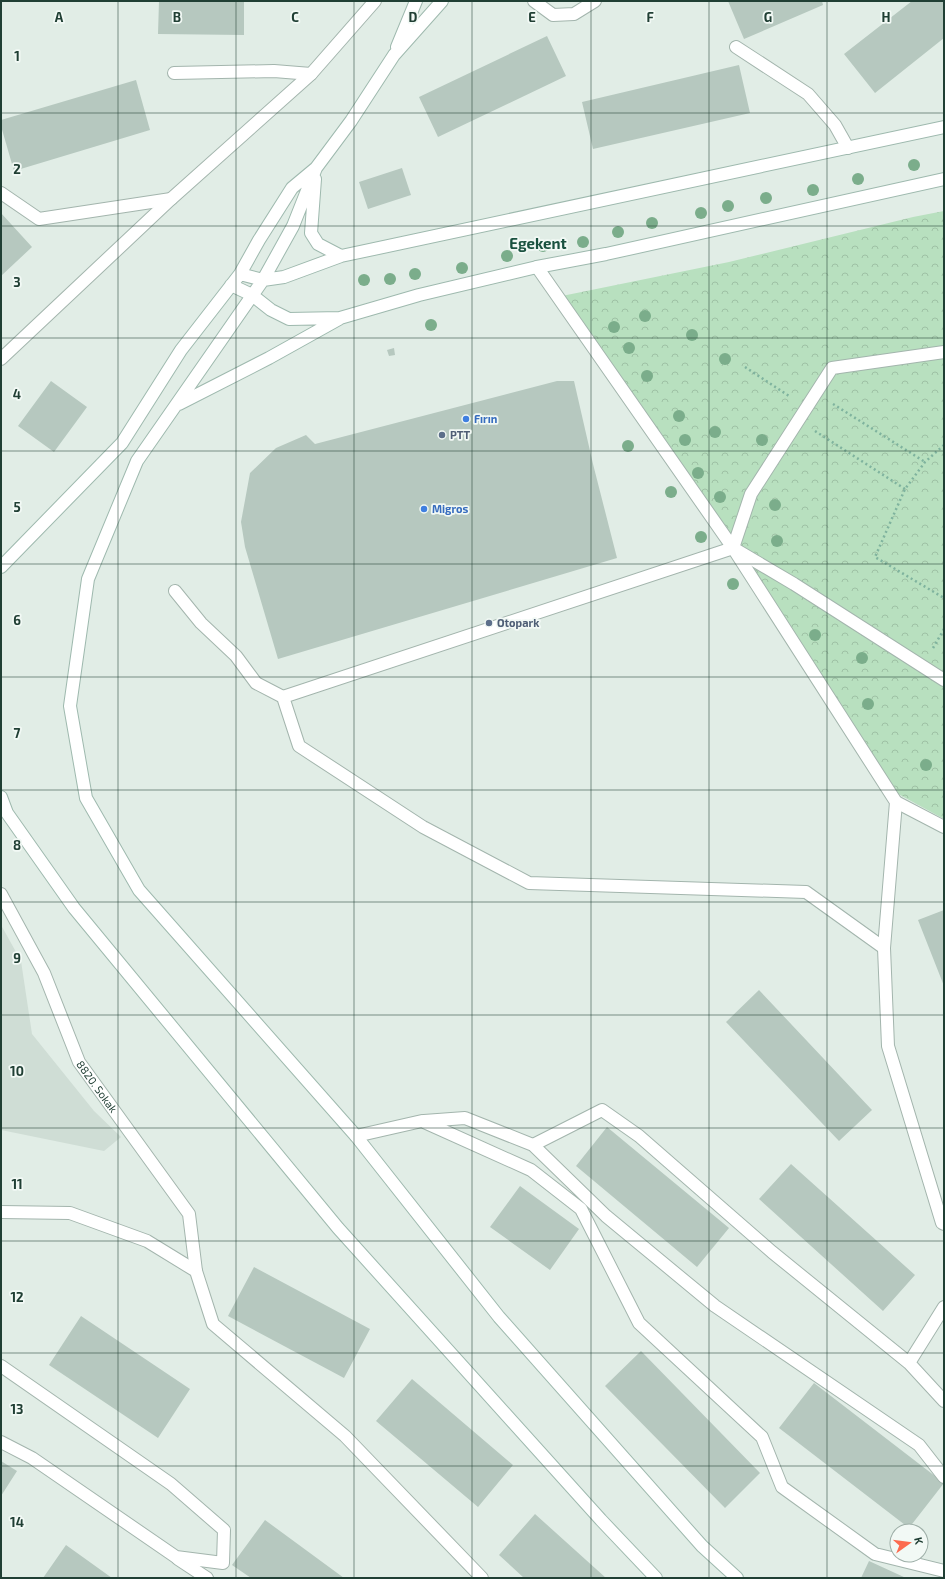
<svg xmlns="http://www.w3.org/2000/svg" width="945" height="1579" font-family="'Exo 2',sans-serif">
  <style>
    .built { fill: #cfddd5 }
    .forest { fill: url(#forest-crowns) }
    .building { fill: #b6c8bf }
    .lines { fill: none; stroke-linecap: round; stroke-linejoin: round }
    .lane-casing { stroke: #a3b5ad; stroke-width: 14 }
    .street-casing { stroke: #a3b5ad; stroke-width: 14 }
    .secondary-casing { stroke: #9eb9ae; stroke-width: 14 }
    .path { stroke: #7fb39e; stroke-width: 2.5; stroke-dasharray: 2 3; stroke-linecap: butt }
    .lane { stroke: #fff; stroke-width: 12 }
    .street { stroke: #fff; stroke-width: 12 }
    .secondary { stroke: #fff; stroke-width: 12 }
    .tree { fill: #7bad8b }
    .grid { fill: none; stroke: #203f34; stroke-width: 1; stroke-opacity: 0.55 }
    .shop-dot { fill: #3f7fe0; stroke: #f2f9f5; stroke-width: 1.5 }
    .service-dot { fill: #5c6f8a; stroke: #f2f9f5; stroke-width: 1.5 }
    .labels { text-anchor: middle; stroke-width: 3.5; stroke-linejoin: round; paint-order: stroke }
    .shop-label { font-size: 11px; font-weight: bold; fill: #366cbe; stroke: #f2f9f5; text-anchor: start }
    .service-label { font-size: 11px; font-weight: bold; fill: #4e5e75; stroke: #f2f9f5; text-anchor: start }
    .street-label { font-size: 11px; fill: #203f34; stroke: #f2f9f5 }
    .district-label { font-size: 15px; font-weight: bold; fill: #1a5240; stroke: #f2f9f5 }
    .grid-label { font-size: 13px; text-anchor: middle; font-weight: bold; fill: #203f34; stroke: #f2f9f5; stroke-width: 3.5; stroke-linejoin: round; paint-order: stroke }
  </style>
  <defs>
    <pattern id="forest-crowns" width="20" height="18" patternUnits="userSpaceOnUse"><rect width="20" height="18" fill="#b8e0bf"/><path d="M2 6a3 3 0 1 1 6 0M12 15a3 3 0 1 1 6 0" fill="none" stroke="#9ec1a5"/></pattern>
  </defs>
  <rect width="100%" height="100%" fill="#e1ede6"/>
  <path class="built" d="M1,925L21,961L32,1034L94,1111L121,1137L104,1151L1,1130Z"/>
  <path class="forest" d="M944,211V819L889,789L709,509L552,298L729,262L913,217Z"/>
  <path class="building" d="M159,1H244V35L158,34Z
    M728,1H822L823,5L744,39Z
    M912,1H944V38L875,93L844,54Z
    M547,36L566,76L438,137L419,97Z
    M739,65L750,113L593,149L582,102Z
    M136,80L150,130L14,171L1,126V120Z
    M402,168L411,195L368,209L359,182Z
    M1,213L32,247L1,276Z
    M394,348L395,355L389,356L387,350Z
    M51,381L87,407L54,452L18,426Z
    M557,381H574L593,464L617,558L278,659L245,547L241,522L250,473L276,448L306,435L315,444Z
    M944,910V986L918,920Z
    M759,990L872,1110L839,1141L726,1022Z
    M607,1127L729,1228L697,1267L576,1166Z
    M791,1164L915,1275L883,1311L759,1199Z
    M520,1186L579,1229L550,1270L490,1227Z
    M254,1267L370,1329L344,1378L228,1316Z
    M81,1316L190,1389L158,1438L49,1365Z
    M641,1351L760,1473L725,1508L605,1386Z
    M412,1379L513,1465L478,1507L376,1421Z
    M814,1383L944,1483L909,1528L779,1428Z
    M1,1461L17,1471L1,1496Z
    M535,1514L606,1578H524L499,1555Z
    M265,1520L344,1578H251L232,1565Z
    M66,1545L112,1578H43Z
    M869,1561L906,1578H861Z"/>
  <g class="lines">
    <defs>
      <path id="lane" d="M534,1L553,15L574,14L595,1
        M736,47L808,94L835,125L848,148
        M174,73L274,71L311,74
        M1,193L39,219L171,199
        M944,352L832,368L751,494L733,548L794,584L944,680
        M733,548L283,697L299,746L423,827L529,883L806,892L884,948
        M175,591L201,623L236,656L256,683L283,697
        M424,1121L465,1118L533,1145L606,1216L715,1306L919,1445L944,1477
        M356,1136L422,1121L531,1170L581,1209L639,1323L762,1437L782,1487L875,1554L944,1571
        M533,1145L602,1110L639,1136L772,1252L909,1363L944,1307
        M909,1363L944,1401"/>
      <g id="street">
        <path d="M537,267L733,548L896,802L884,948L888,1046L942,1223L944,1224"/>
        <path d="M1,359L171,199L311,74L375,1"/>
        <path d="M896,802L944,827"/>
        <path id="s1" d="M1,894L44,973L79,1062L189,1214L196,1271"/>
        <path d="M1,1212L70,1213L147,1241L196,1271L213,1324L345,1436L482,1578"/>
        <path d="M1,1366L171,1484L224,1530L223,1563L176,1557L32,1458L1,1442"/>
        <path d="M178,1559L207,1578"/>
      </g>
      <path id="secondary" d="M397,47L416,1
        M316,168L293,226L263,280L137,461L88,579L70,706L86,798L139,890L356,1136L499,1317L702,1546L737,1578
        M315,179L311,233L318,244L341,256
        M240,274L263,280L284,277L341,256L944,127
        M231,285L252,295L271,310L289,319L340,318L419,295L537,267L606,254L944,179
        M179,404L269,358L339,319
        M1,567L122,443L181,350L240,274L259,240L292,188L316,168L351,121L394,55L442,1
        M1,797L7,813L74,908L338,1228L601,1520L656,1578"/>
    </defs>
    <use href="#lane" class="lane-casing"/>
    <use href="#street" class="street-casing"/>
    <use href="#secondary" class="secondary-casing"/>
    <path class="path" d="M745,367L789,396
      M833,404L925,462
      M815,431L905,489
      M944,445L925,462L905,489L875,557L944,598
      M933,648L944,629"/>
    <use href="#lane" class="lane"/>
    <use href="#street" class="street"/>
    <use href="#secondary" class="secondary"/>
  </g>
  <g class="tree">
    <circle cx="914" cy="165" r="6"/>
    <circle cx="858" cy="179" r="6"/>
    <circle cx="813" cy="190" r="6"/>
    <circle cx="766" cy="198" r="6"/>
    <circle cx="728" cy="206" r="6"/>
    <circle cx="701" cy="213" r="6"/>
    <circle cx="652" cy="223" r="6"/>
    <circle cx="618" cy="232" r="6"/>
    <circle cx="583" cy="242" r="6"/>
    <circle cx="543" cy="246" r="6"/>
    <circle cx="507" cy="256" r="6"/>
    <circle cx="462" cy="268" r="6"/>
    <circle cx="415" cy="274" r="6"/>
    <circle cx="390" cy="279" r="6"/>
    <circle cx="364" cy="280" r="6"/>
    <circle cx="645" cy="316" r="6"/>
    <circle cx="431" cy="325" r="6"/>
    <circle cx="614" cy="327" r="6"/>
    <circle cx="692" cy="335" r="6"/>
    <circle cx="629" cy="348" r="6"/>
    <circle cx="725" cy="359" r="6"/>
    <circle cx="647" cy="376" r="6"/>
    <circle cx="679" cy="416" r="6"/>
    <circle cx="715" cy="432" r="6"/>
    <circle cx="685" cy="440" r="6"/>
    <circle cx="762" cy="440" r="6"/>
    <circle cx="628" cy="446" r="6"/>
    <circle cx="698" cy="473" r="6"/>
    <circle cx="671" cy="492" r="6"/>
    <circle cx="720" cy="497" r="6"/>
    <circle cx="775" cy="505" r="6"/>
    <circle cx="701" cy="537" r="6"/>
    <circle cx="777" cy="541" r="6"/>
    <circle cx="733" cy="584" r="6"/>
    <circle cx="815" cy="635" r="6"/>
    <circle cx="862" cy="658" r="6"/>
    <circle cx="868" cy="704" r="6"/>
    <circle cx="926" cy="765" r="6"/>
  </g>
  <path class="grid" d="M118,1V1578M236,1V1578M354,1V1578M472,1V1578M591,1V1578M709,1V1578M827,1V1578M1,113H944M1,226H944M1,338H944M1,451H944M1,564H944M1,677H944M1,790H944M1,902H944M1,1015H944M1,1128H944M1,1241H944M1,1353H944M1,1466H944"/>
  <g class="shop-dot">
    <circle cx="466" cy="419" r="4"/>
    <circle cx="424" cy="509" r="4"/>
  </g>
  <g class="service-dot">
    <circle cx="442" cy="435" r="4"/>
    <circle cx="489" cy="623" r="4"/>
  </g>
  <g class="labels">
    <g class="shop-label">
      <text x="474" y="423">Fırın</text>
      <text x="432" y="513">Migros</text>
    </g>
    <g class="service-label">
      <text x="450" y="439">PTT</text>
      <text x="497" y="627">Otopark</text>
    </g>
    <g class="street-label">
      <text dy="4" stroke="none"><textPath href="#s1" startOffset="216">8820. Sokak</textPath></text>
    </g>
    <g class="district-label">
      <text x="538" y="249">Egekent</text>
    </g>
  </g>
  <g class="grid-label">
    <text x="59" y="22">A</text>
    <text x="177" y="22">B</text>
    <text x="295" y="22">C</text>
    <text x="413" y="22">D</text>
    <text x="532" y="22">E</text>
    <text x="650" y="22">F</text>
    <text x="768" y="22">G</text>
    <text x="886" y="22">H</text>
    <text x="17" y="61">1</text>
    <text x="17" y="174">2</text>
    <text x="17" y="287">3</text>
    <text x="17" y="399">4</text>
    <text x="17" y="512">5</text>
    <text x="17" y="625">6</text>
    <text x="17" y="738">7</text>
    <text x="17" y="850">8</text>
    <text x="17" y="963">9</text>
    <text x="17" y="1076">10</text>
    <text x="17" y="1189">11</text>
    <text x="17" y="1302">12</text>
    <text x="17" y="1414">13</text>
    <text x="17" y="1527">14</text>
  </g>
  <rect width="945" height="1579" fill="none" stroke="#203f34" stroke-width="4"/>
  <g transform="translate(909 1543) rotate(76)"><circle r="19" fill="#f2f9f5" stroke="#9eafa8"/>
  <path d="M0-3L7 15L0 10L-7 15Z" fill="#fc6b4f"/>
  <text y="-6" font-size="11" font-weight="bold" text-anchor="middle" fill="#203f34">K</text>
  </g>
</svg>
